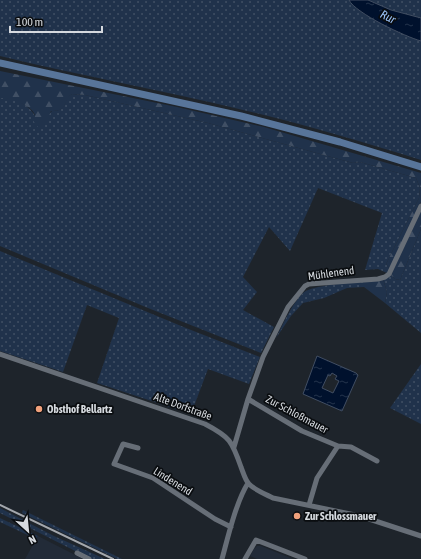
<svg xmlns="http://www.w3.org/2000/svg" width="421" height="559" font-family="'Asap Condensed',sans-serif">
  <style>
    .built { fill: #222b38 }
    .grass { fill: url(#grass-dots) }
    .forest { fill: url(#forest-firs) }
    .water { fill: url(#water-ripples); stroke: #404d62; fill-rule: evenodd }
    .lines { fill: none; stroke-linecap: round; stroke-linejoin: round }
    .street { stroke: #676e77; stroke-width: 5 }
    .secondary { stroke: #58759a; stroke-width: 7 }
    .rail { stroke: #a3a7ad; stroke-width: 2 }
    .poi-dot { fill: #f1a17c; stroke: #0a0d10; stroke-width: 1.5 }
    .labels { text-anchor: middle; stroke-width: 3.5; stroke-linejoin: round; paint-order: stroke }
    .street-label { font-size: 11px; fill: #d6dadf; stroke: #0a0d10 }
    .poi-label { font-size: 11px; font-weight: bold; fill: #d6dadf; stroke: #0a0d10; text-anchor: start }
    .water-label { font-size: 12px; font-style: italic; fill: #9bc3f8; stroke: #0a0d10 }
  </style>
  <defs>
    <pattern id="grass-dots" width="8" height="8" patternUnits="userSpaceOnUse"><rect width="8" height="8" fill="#20324b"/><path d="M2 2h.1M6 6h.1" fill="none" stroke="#404f64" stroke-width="1.8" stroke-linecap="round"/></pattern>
    <pattern id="forest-firs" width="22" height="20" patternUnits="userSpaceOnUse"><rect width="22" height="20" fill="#20324b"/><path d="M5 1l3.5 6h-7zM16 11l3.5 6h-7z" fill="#404f64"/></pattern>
    <pattern id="water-ripples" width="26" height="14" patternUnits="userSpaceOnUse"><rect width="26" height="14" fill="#00112d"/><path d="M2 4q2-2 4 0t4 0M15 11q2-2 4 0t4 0" fill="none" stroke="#24334b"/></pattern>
  </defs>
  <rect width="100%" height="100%" fill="#1e242b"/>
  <path class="built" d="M38,536L83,559H25Z
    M257,546H261L293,559H257L250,556L254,549Z"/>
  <path class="grass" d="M0,0H349C355,13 406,37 421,41V160C362,142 303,124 243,110C162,90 81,76 0,56Z
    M368,0H421V18L391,10Z
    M72,94L85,95L208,123L353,163L360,162L416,178L420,188L419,198L386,264L390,269L387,273L378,269L365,270L382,213L318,188L290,251L269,227L243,277L257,292L243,310L274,327L261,353L148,308L0,246V98C12,96 30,105 35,116L49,114L52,111C62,111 65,107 67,97Z
    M421,229V333L385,303L387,292L383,279L391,275L395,279L400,280Z
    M0,251L186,328L260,357L249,384L208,369L191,414L97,383L119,318L87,305L63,372L0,351Z
    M364,281V287L347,288L324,298L303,303L291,316L276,338C282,326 293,302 303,293C312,285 350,283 364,281Z
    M421,364V424L390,408Z
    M0,508L54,536L105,559H91L0,513Z
    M23,510L122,559H117L22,513Z
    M0,518L4,520L38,536L36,539L0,522Z"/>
  <path class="forest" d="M0,71L177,107L264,127L421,173V202L390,269L386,264L419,198L420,188L416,178L360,162L353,163L208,123L85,95L72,94L68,97C64,108 63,111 51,111L43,127L39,128L34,122C34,121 35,117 35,115C33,106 9,97 0,98Z
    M421,211V229L400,280L395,279L391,275Z
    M383,279L387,292L385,303L364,287V281Z"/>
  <path class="water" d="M349,0H368L391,10L421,18V41C406,37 355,13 349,0Z
    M317,356L356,373L358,375L342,411L303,394ZM332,373L337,376L335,379L339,381L333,393L322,388L328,375L330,376Z"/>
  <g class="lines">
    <path class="street" d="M0,354L205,424C230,437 232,441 241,467C243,472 245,480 249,484C255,490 265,494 273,498L360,516L421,536
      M248,399L302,431L338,446L317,478L309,505
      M338,446L351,447L377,461
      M234,447L248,399L263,357L288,307L305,286L309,284L378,279L385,277L389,274L421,206
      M138,448L123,444L114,464L153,478L215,519L231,527
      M77,553L89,559
      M222,559C228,537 236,502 248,483
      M245,559L256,540L305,559"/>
    <path class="secondary" d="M0,63L241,116L340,142L421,167"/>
    <path class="rail" d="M0,505L113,559"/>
  </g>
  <g class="poi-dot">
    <circle cx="39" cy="409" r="4"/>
    <circle cx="297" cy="516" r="4"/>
  </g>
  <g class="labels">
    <g class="street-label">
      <text transform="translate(331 273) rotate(-8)" y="4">Mühlenend</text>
      <text transform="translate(183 406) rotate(20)" y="4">Alte Dorfstraße</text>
      <text transform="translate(297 414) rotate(28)" y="4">Zur Schloßmauer</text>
      <text transform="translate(173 481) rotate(32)" y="4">Lindenend</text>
    </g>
    <g class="poi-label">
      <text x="47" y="413">Obsthof Bellartz</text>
      <text x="305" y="520">Zur Schlossmauer</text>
    </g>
    <g class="water-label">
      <text transform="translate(388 17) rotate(27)" y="4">Rur</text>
    </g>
  </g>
  <g transform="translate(28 531) rotate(153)" stroke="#0a0d10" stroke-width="3" paint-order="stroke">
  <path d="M0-3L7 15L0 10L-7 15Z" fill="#d6dadf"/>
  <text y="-6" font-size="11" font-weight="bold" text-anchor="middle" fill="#d6dadf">N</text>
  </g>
  <path d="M10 26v6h92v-6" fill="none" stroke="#d6dadf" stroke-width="2"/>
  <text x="16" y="26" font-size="12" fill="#d6dadf" stroke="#0a0d10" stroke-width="3" paint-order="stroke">100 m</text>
</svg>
